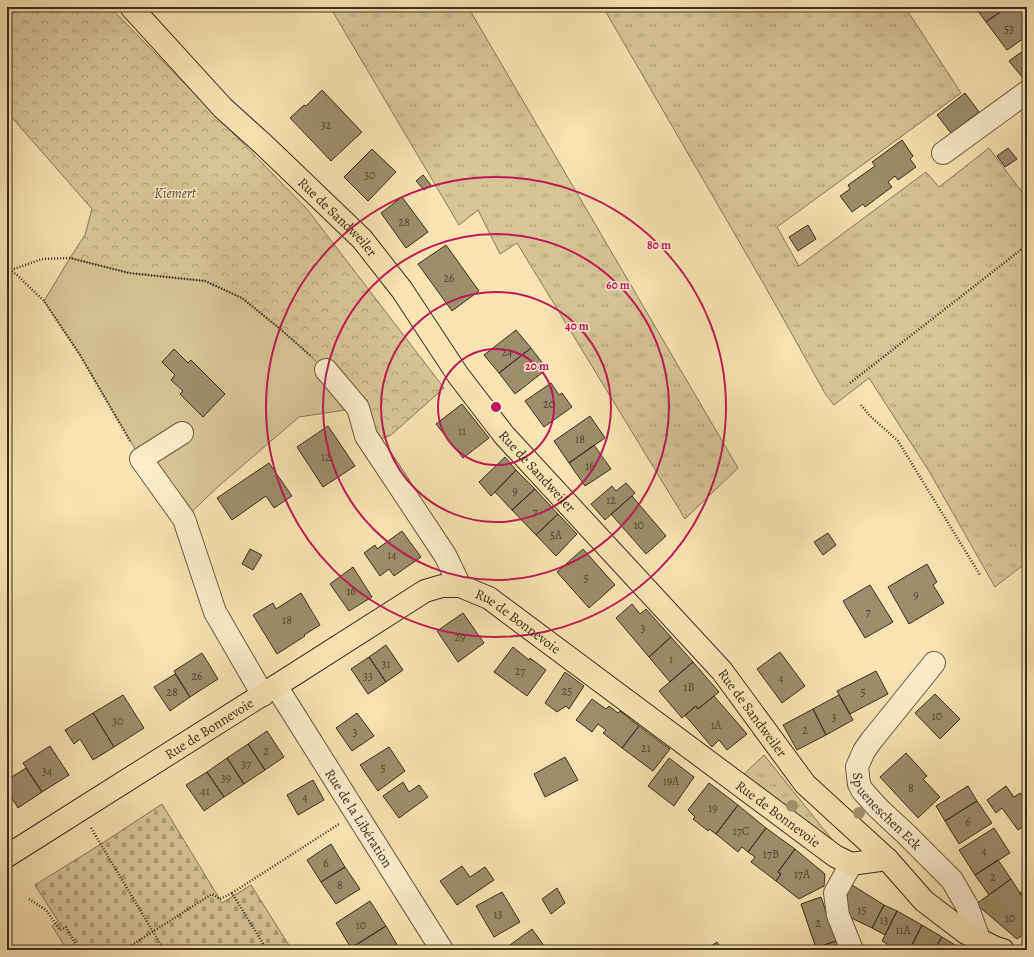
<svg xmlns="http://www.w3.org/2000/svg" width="1034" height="957" font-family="Alegreya,serif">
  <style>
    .grass { fill: url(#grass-tufts); stroke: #887a5e }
    .forest { fill: url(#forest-crowns); stroke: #887a5e }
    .cemetery { fill: url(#cemetery-stones); stroke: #887a5e }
    .green { fill: #d7c598; stroke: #887a5e }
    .building { fill: #9c8e6c; stroke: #3a3023 }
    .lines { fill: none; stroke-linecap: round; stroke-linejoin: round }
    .minor-casing { stroke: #695d46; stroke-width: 24 }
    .major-casing { stroke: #3a3023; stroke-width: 24 }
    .path { stroke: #3a3023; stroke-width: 2.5; stroke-dasharray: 1 2; stroke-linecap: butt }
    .minor { stroke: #faedcc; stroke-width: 22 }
    .major { stroke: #f7e4b0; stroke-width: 22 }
    .tree { fill: #a0926f }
    .ring { fill: none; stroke: #c2185b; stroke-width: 2 }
    .labels { text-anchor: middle; stroke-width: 3; stroke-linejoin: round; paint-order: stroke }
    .number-label { font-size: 12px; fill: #524835 }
    .park-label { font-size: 14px; font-style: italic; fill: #594e3a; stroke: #faedcc }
    .street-label { font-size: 14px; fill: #3a3023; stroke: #faedcc }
    .centre { fill: #c2185b; stroke: #faedcc; stroke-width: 2 }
    .ring-label { font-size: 12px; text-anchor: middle; font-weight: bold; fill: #c2185b; stroke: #faedcc; stroke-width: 3; stroke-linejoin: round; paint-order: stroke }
  </style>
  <defs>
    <pattern id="grass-tufts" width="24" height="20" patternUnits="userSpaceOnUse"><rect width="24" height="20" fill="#d7c598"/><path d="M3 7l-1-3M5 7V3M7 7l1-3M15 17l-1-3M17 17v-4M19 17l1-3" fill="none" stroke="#afa07c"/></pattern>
    <pattern id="forest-crowns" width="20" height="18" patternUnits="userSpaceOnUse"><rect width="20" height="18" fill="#d7c598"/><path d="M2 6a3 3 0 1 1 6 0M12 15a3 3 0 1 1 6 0" fill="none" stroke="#afa07c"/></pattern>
    <pattern id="cemetery-stones" width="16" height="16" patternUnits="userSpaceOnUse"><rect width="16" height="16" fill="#d7c598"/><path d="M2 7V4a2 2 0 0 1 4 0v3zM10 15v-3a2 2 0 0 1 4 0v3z" fill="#afa07c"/></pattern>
  </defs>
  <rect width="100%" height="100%" fill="#f7e4b0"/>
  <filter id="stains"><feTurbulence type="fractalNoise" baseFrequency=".005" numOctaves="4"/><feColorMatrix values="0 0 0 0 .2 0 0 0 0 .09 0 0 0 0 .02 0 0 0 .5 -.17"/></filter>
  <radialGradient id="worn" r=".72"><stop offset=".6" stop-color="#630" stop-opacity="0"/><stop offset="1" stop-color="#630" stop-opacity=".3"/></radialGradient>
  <path class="grass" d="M330,7H468L738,468L685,519L517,243L500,254L478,210L459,225Z
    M603,7H905L961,93L777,227L799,266L926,172L939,187L989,148L1027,199V562L995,587L929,471L869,378L834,405L826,395L766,288Z
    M764,755L839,848L743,775Z"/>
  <path class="forest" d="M7,7H110L307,209L444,388L391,435L373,443L358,408L129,273L70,258L85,235L92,209L7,112Z"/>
  <path class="cemetery" d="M162,804L222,903L251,885L292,950H67L52,926L58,921L35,885L101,844Z"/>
  <path class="green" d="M70,258L129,273L205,281L242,298L279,328L326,370L358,408L299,417L220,485L184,519L141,459L80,355L44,301Z"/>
  <path class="building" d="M975,7H1007L986,22Z
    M1007,7H1027V36L1007,50L986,22Z
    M1027,48V73L1022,77L1009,61Z
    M322,90L362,132L331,161L290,118L304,105L306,106Z
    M965,93L979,112L951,133L937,115Z
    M902,140L913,156L910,159L916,167L898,180L895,176L888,182L892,187L865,207L863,204L852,212L840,196L850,189L848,185L875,166L872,162Z
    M1008,148L1017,159L1005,167L997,156Z
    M372,149L396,172L368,201L344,177Z
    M423,175L431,185L424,190L416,181Z
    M402,197L428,232L406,248L381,213Z
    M808,225L816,239L798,251L789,237Z
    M446,245L479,291L452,311L418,264Z
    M516,330L531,348L499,373L484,355Z
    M531,348L547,369L515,394L499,373Z
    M174,349L188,363L191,360L225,394L203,417L180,394L183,391L171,380L175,375L162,362Z
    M551,383L559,395L562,393L572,407L544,427L525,401Z
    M462,404L489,438L463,458L436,424Z
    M590,416L605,438L569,463L554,441Z
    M328,426L355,466L323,487L297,447Z
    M594,445L611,469L585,486L569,463Z
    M505,457L516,470L491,496L479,482Z
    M269,463L292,496L274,508L266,496L232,520L217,498Z
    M516,470L535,489L512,510L495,492Z
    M626,483L635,493L605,520L591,504L612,486L616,491Z
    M535,489L558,514L536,535L512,510Z
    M632,496L666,536L646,554L611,514Z
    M558,514L577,534L556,556L536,535Z
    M402,531L421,557L394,576L389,569L380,576L364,553L375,545L377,549Z
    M828,533L836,545L823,555L814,542Z
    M250,549L262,555L253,570L242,564Z
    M583,549L615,585L589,608L557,572Z
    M927,564L937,582L933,585L944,603L909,624L888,587Z
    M353,567L372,597L349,611L330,584Z
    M870,585L893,622L865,638L843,601Z
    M301,593L320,625L304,635L305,636L277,654L253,615L273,603L276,609Z
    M632,604L640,614L646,609L671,637L649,657L616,618Z
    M463,613L484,643L458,662L437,631Z
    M671,637L693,662L670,682L649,657Z
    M386,645L403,670L386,682L369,657Z
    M513,647L529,660L530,658L546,670L527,696L494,672Z
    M780,652L805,686L782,703L757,669Z
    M202,653L218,679L190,697L174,671Z
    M369,657L386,682L368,694L351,669Z
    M693,662L719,692L698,709L696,706L682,718L659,691Z
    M876,671L888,694L850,714L837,691Z
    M565,672L584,686L569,709L566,706L557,712L545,703Z
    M175,674L190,697L170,711L154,687Z
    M935,694L960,719L940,739L915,713Z
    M123,695L144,728L114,747L93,713Z
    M839,695L853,720L826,735L813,709Z
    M714,696L747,734L727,750L719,740L712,747L685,715L696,706L698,709Z
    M592,699L606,709L609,706L618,713L620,711L639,726L622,748L603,733L606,730L598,724L592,732L576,720Z
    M813,709L826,735L797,750L783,725Z
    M93,713L114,747L93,760L80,739L74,744L65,730Z
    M357,713L374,736L352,751L336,728Z
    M639,726L670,749L653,771L622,748Z
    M267,731L284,757L265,770L248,744Z
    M248,744L265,770L244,784L227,758Z
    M50,746L69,775L42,792L23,763Z
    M389,747L405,771L378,791L360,765Z
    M906,753L927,776L923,779L940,797L918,818L880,777Z
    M565,757L578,780L545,797L534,774Z
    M227,758L244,784L224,797L207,772Z
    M669,758L694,777L674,806L648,786Z
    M26,768L42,792L18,808L7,790V780Z
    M207,772L224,797L204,811L186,785Z
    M313,780L324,800L298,815L287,795Z
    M403,782L409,792L419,785L428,797L399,818L383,796Z
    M709,783L738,805L716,834L709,829L708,831L693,819L695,817L688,810Z
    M968,786L977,801L945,821L936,806Z
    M1006,786L1014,797L1020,793L1027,803V824L1018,830L1002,808L996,813L987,800Z
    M977,801L992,823L959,844L945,821Z
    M738,805L766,828L748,852L742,847L738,852L716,834Z
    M766,828L795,849L778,872L781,874L776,881L751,862L755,857L748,852Z
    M994,828L1010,853L975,875L959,850Z
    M331,844L345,867L321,882L307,860Z
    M795,849L825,874L824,886L799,899L776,881L781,874L778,872Z
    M998,860L1011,879L989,895L975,875Z
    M462,866L470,877L485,867L494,880L457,905L440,881Z
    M345,867L360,889L336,904L321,882Z
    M1011,879L1027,904V932L1017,939L976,904Z
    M852,885L884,905L872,928L843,914L841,906Z
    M557,888L565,903L551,914L542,899Z
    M1027,889V904L1020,893Z
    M502,892L520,922L494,937L476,906Z
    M821,897L836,941L816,948L801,904Z
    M370,901L386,926L351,948L336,923Z
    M884,905L897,911L885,935L872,928Z
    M897,911L922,925L910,949L905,947L901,950H897L882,941Z
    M922,925L942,937L934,950H901L905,947L910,949Z
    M386,926L399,948L395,950H352L351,948Z
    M532,929L547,950H503Z
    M942,937L955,945L952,950H934Z
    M836,941L840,950H817L816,948Z
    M717,942L722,950H705Z"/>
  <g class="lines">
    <defs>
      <g id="minor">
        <path d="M943,153L1027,92"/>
        <path d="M326,370L358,408L366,436L445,555L460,586"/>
        <path d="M182,433L141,459L184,519L215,612L263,695"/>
        <path id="s1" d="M934,663L871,741L864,751L857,767L859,784L862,790L878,808L906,834L952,880L967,906L979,939"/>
        <path id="s2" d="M276,686L442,950"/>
        <path d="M851,864L835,893L838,915L852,950"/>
      </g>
      <g id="major">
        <path id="s3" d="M131,7L223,108L264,145L362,239L402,290L458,375L504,435L722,671L805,784L887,859L924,901L966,933L996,948L1003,950"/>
        <path id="s4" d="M7,856L276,686L425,591L442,586H460L489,598L835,856L851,864L887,859"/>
      </g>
    </defs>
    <use href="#minor" class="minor-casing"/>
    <use href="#major" class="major-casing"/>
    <path class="path" d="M7,268L17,275L44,301L80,355L130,441
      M11,270L42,259L70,258L129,273L205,281L242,298L279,328L311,356
      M850,383L1027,245
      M861,405L870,416L898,441L980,575
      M91,828L164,950
      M232,893L339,824
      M29,899L46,910L60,930L66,927L79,950
      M1025,945L1026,941H1027
      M124,950L212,894L220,899L232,893L267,950"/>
    <use href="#minor" class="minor"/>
    <use href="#major" class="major"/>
  </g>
  <g class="tree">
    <circle cx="792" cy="806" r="6"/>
    <circle cx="859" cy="813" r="6"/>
  </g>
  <g class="ring">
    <circle cx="496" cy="407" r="58"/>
    <circle cx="496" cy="407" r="115"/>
    <circle cx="496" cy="407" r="173"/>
    <circle cx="496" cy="407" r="230"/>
  </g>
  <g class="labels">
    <g class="number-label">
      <text x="1009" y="33">53</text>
      <text x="326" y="129">32</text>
      <text x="370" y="179">30</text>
      <text x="404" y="226">28</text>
      <text x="449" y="282">26</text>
      <text x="507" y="356">24</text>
      <text x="549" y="408">20</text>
      <text x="462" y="435">11</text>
      <text x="580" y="443">18</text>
      <text x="326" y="461">12</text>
      <text x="590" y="470">16</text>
      <text x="515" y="495">9</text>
      <text x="611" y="504">12</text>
      <text x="535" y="516">7</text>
      <text x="639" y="529">10</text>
      <text x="556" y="539">5A</text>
      <text x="392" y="559">14</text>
      <text x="586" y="582">5</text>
      <text x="351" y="595">16</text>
      <text x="916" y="599">9</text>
      <text x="868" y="616">7</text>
      <text x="287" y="624">18</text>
      <text x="643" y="632">3</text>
      <text x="460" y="641">29</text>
      <text x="671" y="663">1</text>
      <text x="386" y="668">31</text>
      <text x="520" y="675">27</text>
      <text x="197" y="680">26</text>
      <text x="368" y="680">33</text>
      <text x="781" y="682">4</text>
      <text x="689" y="691">1B</text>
      <text x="567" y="695">25</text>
      <text x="172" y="696">28</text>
      <text x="863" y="696">5</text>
      <text x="937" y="720">10</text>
      <text x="834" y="721">3</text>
      <text x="118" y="725">30</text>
      <text x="716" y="729">1A</text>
      <text x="805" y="734">2</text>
      <text x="355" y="736">3</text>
      <text x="646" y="752">21</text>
      <text x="266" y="755">2</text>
      <text x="246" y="768">37</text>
      <text x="383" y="772">5</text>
      <text x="47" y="775">34</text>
      <text x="226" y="782">39</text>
      <text x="671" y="785">19A</text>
      <text x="911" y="792">8</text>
      <text x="205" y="795">41</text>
      <text x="305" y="801">4</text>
      <text x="713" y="812">19</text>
      <text x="968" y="826">6</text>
      <text x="741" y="835">17C</text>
      <text x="984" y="855">4</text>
      <text x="771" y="858">17B</text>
      <text x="326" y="867">6</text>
      <text x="802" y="878">17A</text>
      <text x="993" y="881">2</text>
      <text x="340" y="889">8</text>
      <text x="862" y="914">15</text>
      <text x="498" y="918">13</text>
      <text x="1010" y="922">10</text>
      <text x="884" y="924">13</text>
      <text x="818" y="927">2</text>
      <text x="361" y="929">10</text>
      <text x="903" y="934">11A</text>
    </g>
    <g class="park-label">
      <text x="175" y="198">Kiemert</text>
    </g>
    <g class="street-label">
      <text dy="5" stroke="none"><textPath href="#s3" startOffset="295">Rue de Sandweiler</textPath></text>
      <text dy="5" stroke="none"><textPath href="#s3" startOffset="619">Rue de Sandweiler</textPath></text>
      <text dy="5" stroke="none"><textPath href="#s4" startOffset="599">Rue de Bonnevoie</textPath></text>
      <text dy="5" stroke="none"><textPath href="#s3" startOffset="943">Rue de Sandweiler</textPath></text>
      <text dy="5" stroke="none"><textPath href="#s4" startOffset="239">Rue de Bonnevoie</textPath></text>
      <text dy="5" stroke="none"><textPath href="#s1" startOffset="185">Spueneschen Eck</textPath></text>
      <text dy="5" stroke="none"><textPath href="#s4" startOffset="923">Rue de Bonnevoie</textPath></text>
      <text dy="5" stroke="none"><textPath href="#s2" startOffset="156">Rue de la Libération</textPath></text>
    </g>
  </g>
  <circle cx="496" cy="407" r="6" class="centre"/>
  <g class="ring-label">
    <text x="659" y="249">80 m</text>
    <text x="618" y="289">60 m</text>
    <text x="577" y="330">40 m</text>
    <text x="537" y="370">20 m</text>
  </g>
  <rect width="1034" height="957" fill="none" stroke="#f7e4b0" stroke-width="24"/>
  <rect x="8" y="8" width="1018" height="941" fill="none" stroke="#3a3023" stroke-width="2"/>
  <rect x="12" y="12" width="1010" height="933" fill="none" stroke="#3a3023"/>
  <rect width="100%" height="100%" filter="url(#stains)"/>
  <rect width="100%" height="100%" fill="url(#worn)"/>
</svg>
